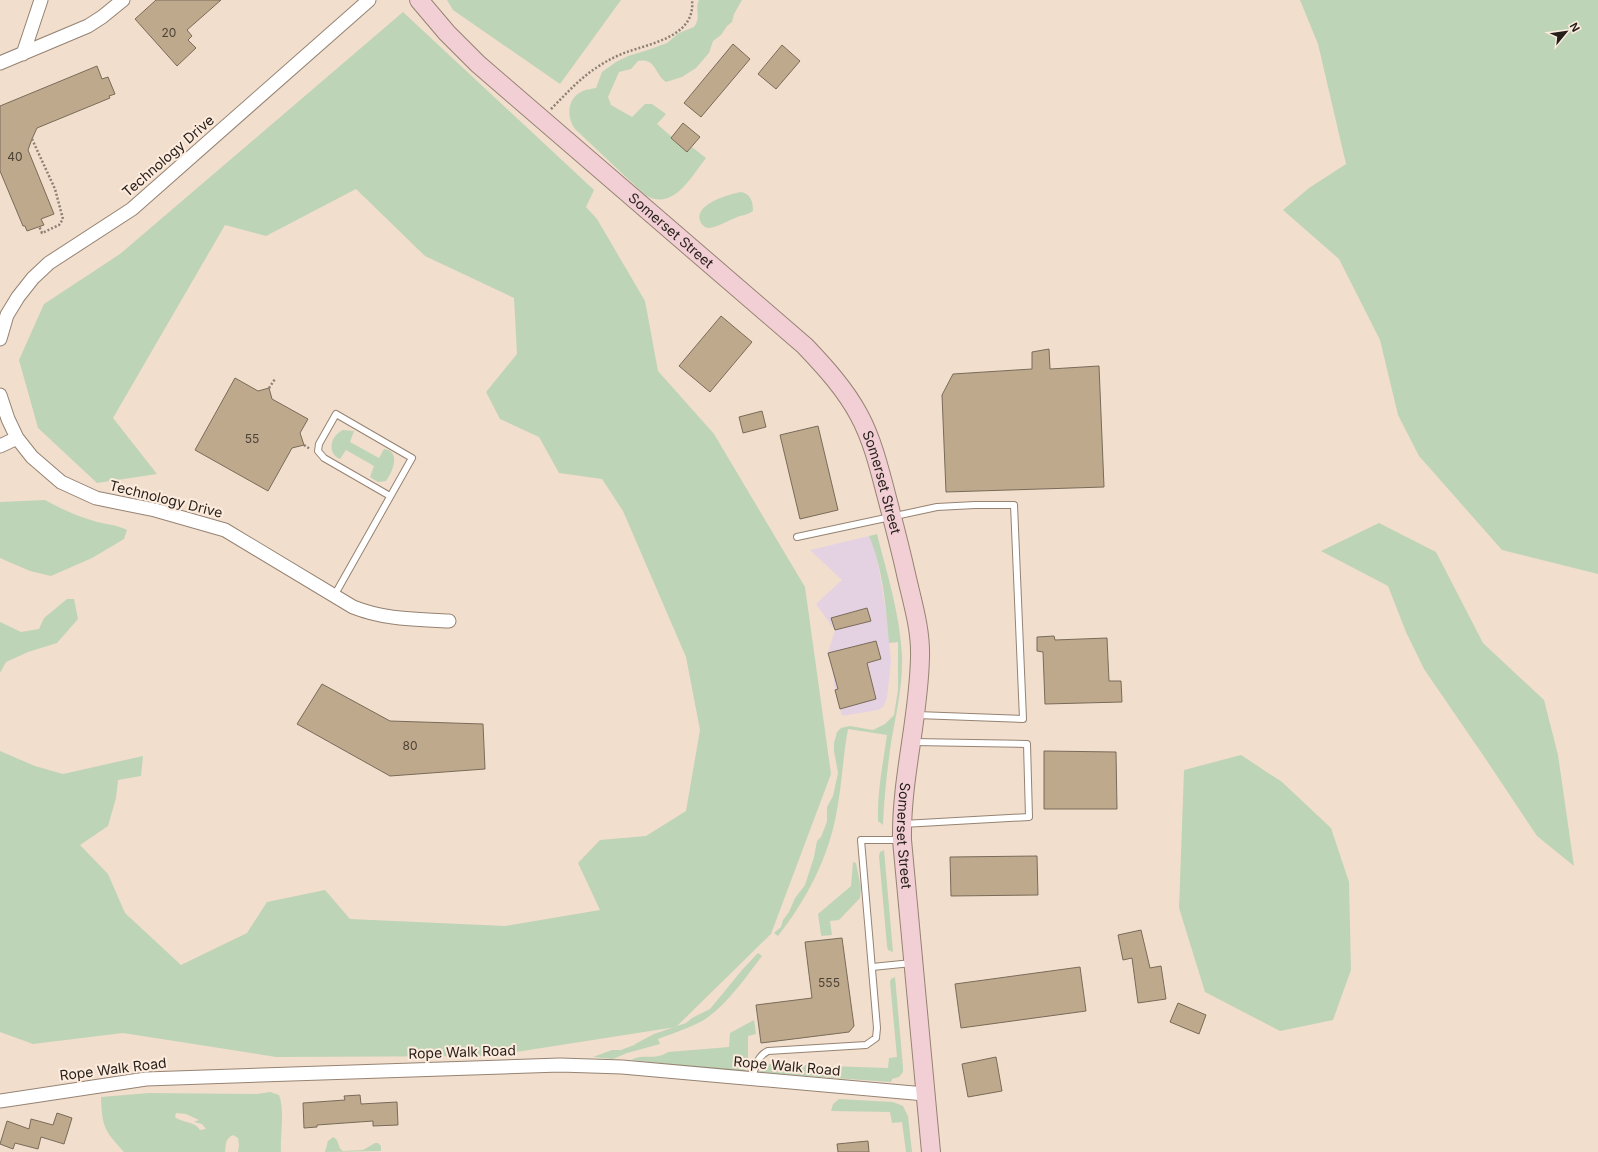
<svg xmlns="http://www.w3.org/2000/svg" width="1598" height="1152" font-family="Inter,sans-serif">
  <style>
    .commercial { fill: #e4d2e3 }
    .green { fill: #bed4b6; fill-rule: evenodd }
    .building { fill: #bfa98d; stroke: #796b59 }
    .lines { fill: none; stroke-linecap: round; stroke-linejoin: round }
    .service-casing { stroke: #958373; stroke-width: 8 }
    .minor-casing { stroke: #958373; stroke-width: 15 }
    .secondary-casing { stroke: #958373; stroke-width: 20 }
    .path { stroke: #8d7f73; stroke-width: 2.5; stroke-dasharray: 2 2; stroke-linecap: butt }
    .service { stroke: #fff; stroke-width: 6 }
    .minor { stroke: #fff; stroke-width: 13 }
    .secondary { stroke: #f1cfd4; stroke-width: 18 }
    .labels { text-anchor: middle; stroke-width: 4; stroke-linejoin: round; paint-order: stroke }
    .number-label { font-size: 12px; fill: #4c4236 }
    .street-label { font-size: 14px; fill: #261f19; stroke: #fdecde }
  </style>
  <rect width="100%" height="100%" fill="#f2decd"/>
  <path class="commercial" d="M869,536L876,551L886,612L891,661L887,698L883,707L878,710L842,716L835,690L833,672L828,653L835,630L816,604L842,580L810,550Z"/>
  <path class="green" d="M447,0H621L560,84L453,10Z
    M699,0H742L734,14L732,22L727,26L721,35L713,41L709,53L696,68L682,77L666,82C655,75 656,57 638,61L631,69L619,72L608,97L611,105L632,117L645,104H652L666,114L657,124L672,137L671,138L687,152L692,147L706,158C691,177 673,212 645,195L575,129C566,116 567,98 583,91C587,89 592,89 596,88L602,72L616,62L628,56L648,50L667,43L679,33L694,27C702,16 694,10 699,0Z
    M1300,0H1598V574L1502,550L1419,456L1398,415L1380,340L1339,259L1283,210L1309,188L1346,164L1318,44Z
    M403,12L594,190L586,207L597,219L645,301L658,371L714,434L805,587L831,774L771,934L676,1027L490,1056L276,1057L123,1033L33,1044L0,1032V751L35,766L63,774L143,756L141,776L118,780L116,798L108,826L80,845L108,874L125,913L181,965L247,933L267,902L325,890L350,919L505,926L600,910L578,863L600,840L646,836L686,811L700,730L686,657L623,511L602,479L559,473L539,437L500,419L486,392L517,354L514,298L425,256L356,189L266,236L225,225L113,418L157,474L97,483L38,428L19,360L44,304L120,254Z
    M741,192C751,194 753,202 753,211C748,215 741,215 735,218C727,221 718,227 709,228C706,228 703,226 701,223C691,205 729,194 741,192Z
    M343,430L354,431L350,442L379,458L384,449C402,451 392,473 386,481L378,482L370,477L374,466L346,450L340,459C326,453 331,435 343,430Z
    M45,500C61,509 77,516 94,521C107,525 115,524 127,530L124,539L92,558L51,576L30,571L0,558V502Z
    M1379,523L1436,552L1483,643L1544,700L1558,755L1574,866L1537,836L1485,758L1424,669L1406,632L1388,586L1321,551Z
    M877,534C887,574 900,614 902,656C903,686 896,714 891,743C887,771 884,798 883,825L878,821C877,792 883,763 887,735L848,729C843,756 842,783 837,810C829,857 807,899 778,936L774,933L781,927L783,920L789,912L795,898L805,885L814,857L817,841L821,837L825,827L827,821V807L833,796L838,773L834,751V743L837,732L841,728L850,726L873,730L885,724L894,715L898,690V642L889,643C886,607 883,568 869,536Z
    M67,599H74L78,619L57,643L28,652L6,662L0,673V622L21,632L39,629L44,618Z
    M1241,755L1282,782L1331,828L1349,882L1351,970L1333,1020L1280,1031L1205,992L1179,908L1184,770Z
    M884,850L893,952L888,950L887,946L879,856L880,852Z
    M853,862L856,863L861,888L860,898L839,920L830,921L832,935L822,936L821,935L818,914L851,886Z
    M758,953L762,956C745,978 728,1004 704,1020C690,1028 673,1033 658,1039L660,1044L627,1053L613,1059L593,1057L612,1050H621L634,1045L637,1043L654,1034L686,1023L692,1018L710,1009L742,970Z
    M895,977L903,1067V1072L899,1077L892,1079L891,1082L761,1073L764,1067L770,1064L888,1068L889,1058L897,1057L890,982L891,979Z
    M754,1020L756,1034L748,1036V1064L744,1072L631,1060C642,1053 655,1061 668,1052L729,1047L730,1033Z
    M270,1092L279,1095C285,1110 280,1136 281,1152H238L239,1145L238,1138L233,1135C225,1139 226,1144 225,1152H124C104,1130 102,1127 101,1097L149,1093L257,1094ZM176,1113L186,1114L199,1120L194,1122L202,1124L206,1129L200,1130C195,1121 182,1123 175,1117Z
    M839,1099L893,1102L903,1106L908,1116L912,1152H906L902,1122L892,1123L890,1112L831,1111L833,1104Z
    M333,1137C340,1140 337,1148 343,1151L363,1150L375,1143H378L381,1146V1151L325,1152L328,1141Z"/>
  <path class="building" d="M156,0H221L187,30L192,36L188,40L196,48L177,66L135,19Z
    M733,44L750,59L701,117L684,103Z
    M782,45L800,61L776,89L758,74Z
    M97,66L102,79L108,77L115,94L109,96L110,98L37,128L32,139L28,150L54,214L41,219L44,225L27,231L25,226H23L0,171V106Z
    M683,123L700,137L687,152L671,138Z
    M721,316L752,342L710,392L679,366Z
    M1049,349L1050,369L1099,366L1104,487L946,492L942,395L953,374L1032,369V352Z
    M235,378L258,391L269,388L272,399L308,419L300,433L304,445L292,448L268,491L195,450Z
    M762,411L766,427L743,433L739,417Z
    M818,426L838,510L800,519L780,435Z
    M867,608L871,621L835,630L831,618Z
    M1054,636L1055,640L1107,638L1109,681H1121L1122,702L1045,704L1043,652L1037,651V637Z
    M876,641L881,659L867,663L876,699L840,709L835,690L838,689L828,653Z
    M322,684L390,721L483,724L485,769L390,776L297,724Z
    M1044,751L1116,752L1117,809H1044Z
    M1037,856L1038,895L951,896L950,857Z
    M1141,930L1150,968L1161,966L1166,999L1138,1003L1132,958L1123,960L1118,935Z
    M842,938L854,1026L849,1032L761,1043L756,1005L812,998L805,942Z
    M1080,967L1086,1011L961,1028L955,984Z
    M1178,1003L1206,1015L1199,1034L1170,1022Z
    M996,1057L1002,1091L968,1097L962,1064Z
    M360,1095L361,1104L397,1102L398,1125L373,1126V1121L317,1125V1127L304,1128L303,1103L345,1100L344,1096Z
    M57,1113L72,1118L64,1144L41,1137L38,1149L15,1143L13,1149L0,1144L7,1121L29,1129L31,1119L53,1125Z
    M868,1141L869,1152H838L837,1144Z"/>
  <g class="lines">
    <defs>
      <path id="service" d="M797,537L937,507L975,505H1014L1023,719L917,715
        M334,596L412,458L336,414L319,444L318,451L324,458L390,496
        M903,824L1029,817L1027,744L913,742
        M872,967L912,963
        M752,1079C755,1068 757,1056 768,1051L866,1045L876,1038L877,1028L861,840H900"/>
      <path id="minor" d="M23,54L41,0
        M0,63L88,26L102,17L123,0
        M0,339L7,315L18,297L33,278L49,263L132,209L369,0
        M0,395L8,419L17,438L32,457L61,482L96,498L155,510L225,530L353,607C386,620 415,619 449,621
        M0,446L17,438
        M0,1101L146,1079L560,1065L622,1067L925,1094"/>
      <g id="secondary">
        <path id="s1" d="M419,0L447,33L478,64L805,346C825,367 845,389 859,415C872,439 879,467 886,494C893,521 900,547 906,574C912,601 921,629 920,657C919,718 901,778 902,840L931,1152"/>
      </g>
    </defs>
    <use href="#service" class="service-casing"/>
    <use href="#minor" class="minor-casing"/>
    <use href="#secondary" class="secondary-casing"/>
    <path class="path" d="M551,109C566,94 579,79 596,68C606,61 616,56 627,52C652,43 696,36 692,0
      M32,139L55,189L63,219L59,225L42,233L39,226
      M269,388L275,379
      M304,445L310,449"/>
    <use href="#service" class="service"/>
    <use href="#minor" class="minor"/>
    <use href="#secondary" class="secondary"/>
  </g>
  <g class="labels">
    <g class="number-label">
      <text x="169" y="37">20</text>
      <text x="15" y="161">40</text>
      <text x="252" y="443">55</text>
      <text x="410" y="750">80</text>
      <text x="829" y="987">555</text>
    </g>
    <g class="street-label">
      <text transform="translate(168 156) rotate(-41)" y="5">Technology Drive</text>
      <text dy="5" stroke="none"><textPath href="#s1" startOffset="342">Somerset Street</textPath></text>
      <text dy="5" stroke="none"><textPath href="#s1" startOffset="678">Somerset Street</textPath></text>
      <text transform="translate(166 499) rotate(14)" y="5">Technology Drive</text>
      <text dy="5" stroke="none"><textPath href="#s1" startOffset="1037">Somerset Street</textPath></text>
      <text transform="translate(462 1052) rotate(-2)" y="5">Rope Walk Road</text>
      <text transform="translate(787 1066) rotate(5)" y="5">Rope Walk Road</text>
      <text transform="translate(113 1069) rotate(-7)" y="5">Rope Walk Road</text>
    </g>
  </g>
  <g transform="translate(1566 32) rotate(61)" stroke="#fdecde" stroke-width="3" paint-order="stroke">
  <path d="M0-3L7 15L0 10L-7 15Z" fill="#261f19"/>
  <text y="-6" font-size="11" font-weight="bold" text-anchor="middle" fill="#261f19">N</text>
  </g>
</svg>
